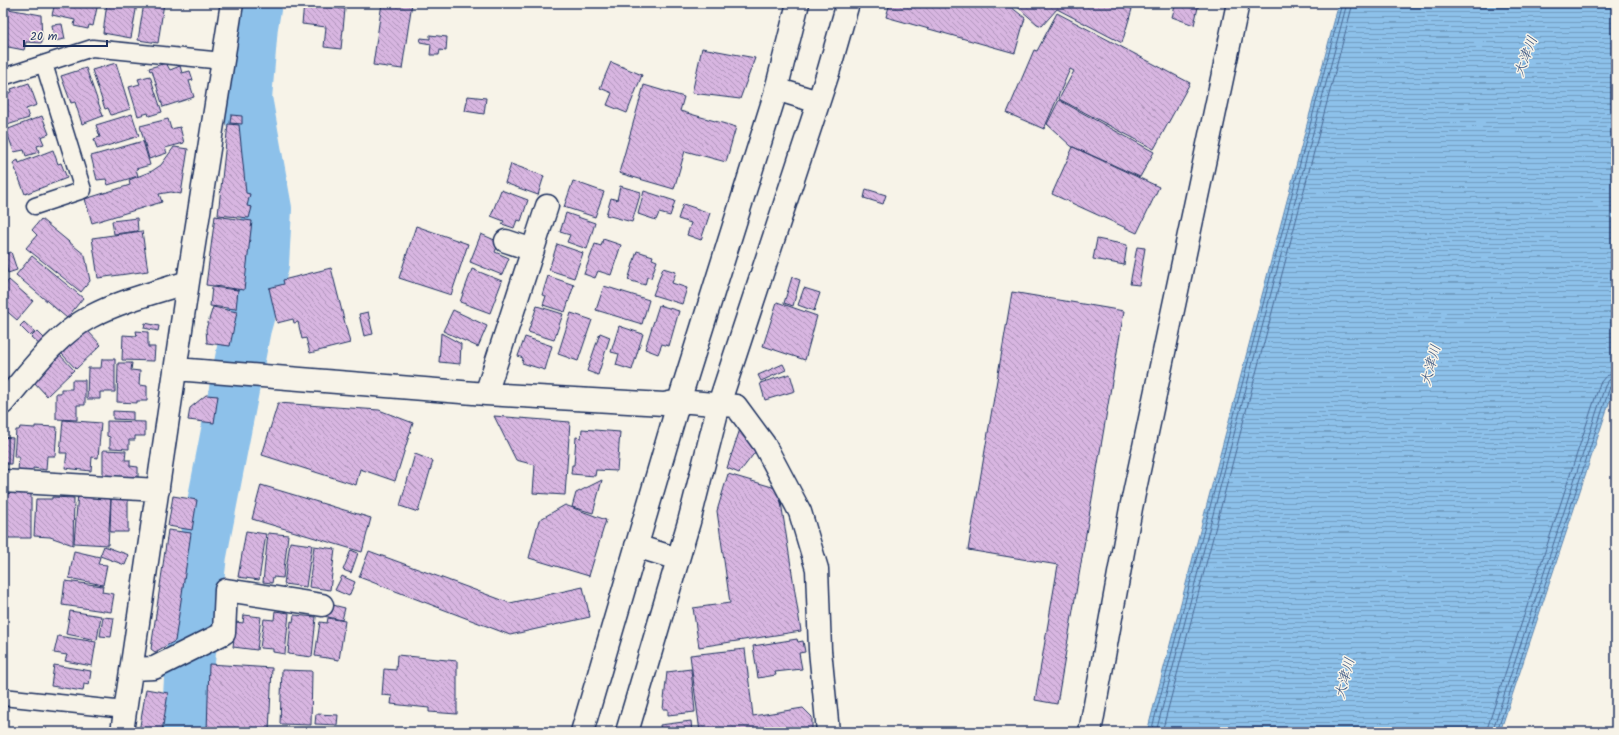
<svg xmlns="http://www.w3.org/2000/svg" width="1619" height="735" font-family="Kalam,'Klee One',sans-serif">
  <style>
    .water { fill: url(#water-rules); stroke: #5f87b2 }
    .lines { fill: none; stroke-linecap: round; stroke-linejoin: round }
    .shore { stroke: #496996; stroke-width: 1 }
    .river { stroke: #8dc1ea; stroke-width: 50 }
    .building { fill: url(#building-back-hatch); stroke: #1b2f5e }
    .service-casing { stroke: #1b2f5e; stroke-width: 19 }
    .minor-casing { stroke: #1b2f5e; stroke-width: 25 }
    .service { stroke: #f7f3e8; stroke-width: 16 }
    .minor { stroke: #f7f3e8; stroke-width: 22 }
    .labels { text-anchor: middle; stroke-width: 3; stroke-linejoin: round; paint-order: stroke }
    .water-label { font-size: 14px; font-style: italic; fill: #385481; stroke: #f7f3e8 }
  </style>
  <defs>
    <pattern id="water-rules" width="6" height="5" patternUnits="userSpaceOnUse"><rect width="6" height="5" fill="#8dc1ea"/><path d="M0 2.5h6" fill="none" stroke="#729dc1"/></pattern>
    <pattern id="building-back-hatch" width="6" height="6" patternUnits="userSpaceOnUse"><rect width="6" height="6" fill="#d8b6e1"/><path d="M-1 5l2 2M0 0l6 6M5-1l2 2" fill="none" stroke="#ae94ba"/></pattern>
  </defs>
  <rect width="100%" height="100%" fill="#f7f3e8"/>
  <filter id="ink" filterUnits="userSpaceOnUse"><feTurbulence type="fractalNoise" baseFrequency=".025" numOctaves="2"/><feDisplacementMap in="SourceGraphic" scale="8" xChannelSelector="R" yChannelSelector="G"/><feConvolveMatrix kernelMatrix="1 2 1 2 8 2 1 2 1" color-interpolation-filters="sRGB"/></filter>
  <g filter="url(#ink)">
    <path class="water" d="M1339,3H1616V382L1500,732H1147Z"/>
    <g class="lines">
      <path class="shore" d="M1151,732L1342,3
        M1156,732L1347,3
        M1162,732L1353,3
        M1486,732L1600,383L1606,376L1616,373
        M1492,732L1605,386L1609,380L1616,379
        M1497,732L1610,387L1616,384"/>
      <path class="river" d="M186,732L190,661L202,555L246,328L264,265L267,209L247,98L253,26L257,3"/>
    </g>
    <path class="building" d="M55,3H98L93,26L89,25L88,29L74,26L75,20L52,15Z
      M107,3L137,4L131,38L103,33Z
      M144,3H164L158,43L138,40Z
      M382,3H412L402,69L373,65Z
      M890,3H1006L1025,18L1015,53L886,17Z
      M1013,3H1117L1132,9L1122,43L1057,9L1042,26L1037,24Z
      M1176,3H1199L1194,25L1172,17Z
      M304,4L345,9L341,49L324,47L326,27L302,24Z
      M3,8L41,15L42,43L26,42L24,50L3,46Z
      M1057,13L1190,83L1154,149L1059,99L1074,71L1070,69L1044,129L1007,113L1034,50L1037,51Z
      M62,24L65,39L54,41L52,25Z
      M430,35L447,37L446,51L440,50L439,55H430L431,44L420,42L421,38L430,39Z
      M702,48L755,58L740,99L692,93Z
      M611,62L642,75L627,113L607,105L612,93L600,88Z
      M116,63L130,109L111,115L108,108L105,109L92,70Z
      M166,63L170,70L180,66L182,73L190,71L193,80L189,81L194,97L163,107L152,70L150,71L149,68Z
      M86,68L103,116L82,124L75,102L71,103L61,76Z
      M150,76L162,112L149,116L148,113L138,116L129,87L140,84L138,79Z
      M29,83L37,105L26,109L29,118L4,126L3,95L12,92L11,89Z
      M644,85L684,97L680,111L736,127L726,162L685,151L674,189L619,173Z
      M468,96L486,98L484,114L465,111Z
      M1059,100L1154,152L1140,177L1071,146L1047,124Z
      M132,114L139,136L97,149L94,139L100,137L96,125Z
      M231,115L242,116V124L230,123Z
      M42,116L49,134L41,137L44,144L37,146L39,152L26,156L24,150L14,152L6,130Z
      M168,119L171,129L180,127L184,143L165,148L167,153L149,159L140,126Z
      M228,124L239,125L246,193L250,194L247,206L252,207L249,218L218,215Z
      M143,141L150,165L136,169L138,176L108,185L106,179L97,180L91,156Z
      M174,147L188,149L181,194L171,192L159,194L162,202L92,223L85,199L130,185L129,180L152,171L161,165Z
      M1073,147L1159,187L1137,233L1052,194Z
      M53,150L58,164L61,163L67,178L25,194L13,163L18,160L19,163Z
      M511,164L544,176L538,195L505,183Z
      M573,181L604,192L595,217L564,207Z
      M620,186L641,192L632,222L606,215L611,198L617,200Z
      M866,189L886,195L883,204L864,198Z
      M501,190L528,200L521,221L517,220L514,228L502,224L504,221L491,216Z
      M644,191L675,201L670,216L659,213L656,220L638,214Z
      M683,204L710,213L701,240L687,235L691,223L678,219Z
      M566,213L595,223L587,249L567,242L570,235L560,232Z
      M215,216L252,221L244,290L206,285Z
      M137,218L138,231L114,234L112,221Z
      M41,219L85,255L90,281L81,292L26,248L37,235L32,230Z
      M416,226L468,244L451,295L399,278Z
      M142,231L148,271L98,278L92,238Z
      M481,234L499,242L495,252L509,258L502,275L470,262Z
      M603,239L621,245L611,275L598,271L595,278L584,274L595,244L601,246Z
      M1097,239L1127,245L1124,265L1093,259Z
      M557,244L583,253L574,278L549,270Z
      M1137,247L1145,248L1139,285L1130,284Z
      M637,251L653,256L652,259L657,261L651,278L647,277L645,285L628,280Z
      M11,252L17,270L8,273L3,255Z
      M32,256L83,298L67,318L16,275Z
      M331,268L350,343L310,353L306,338L302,339L298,322L294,323L293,319L277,323L269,288L284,284L283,280Z
      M663,268L676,272L672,283L687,288L682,304L653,295Z
      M472,269L502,281L490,313L460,302Z
      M548,276L574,285L565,312L543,305L546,296L542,295Z
      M792,277L800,280L793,306L784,303Z
      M9,280L33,301L17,320L3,308V287Z
      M604,286L649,300L642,324L596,310Z
      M212,287L238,290L236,309L210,306Z
      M804,288L820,293L814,311L798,305Z
      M1012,292L1124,311L1057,704L1035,700L1058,565L968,550Z
      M777,302L817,316L805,360L763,346Z
      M659,305L679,311L669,346L662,344L658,354L645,349Z
      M537,306L563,314L554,340L528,332Z
      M213,307L237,312L230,346L207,343L206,329Z
      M453,310L487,326L478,347L443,331Z
      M368,312L373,334L364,336L359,314Z
      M571,313L592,320L578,361L558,354Z
      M24,322L35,332L30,336L20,326Z
      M145,323L159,326L158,331L144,328Z
      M619,326L643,334L632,370L616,365L619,354L611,352Z
      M86,329L101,345L76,369L61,353Z
      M37,331L46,340L41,346L31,337Z
      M136,331L148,332V347H155L154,361L122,360L123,335L137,336Z
      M441,333L461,344L460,364L439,362Z
      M600,333L610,337L598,375L587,371Z
      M525,337L552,346L545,370L522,363L523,358L518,356Z
      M59,354L74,370L47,396L32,380Z
      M102,359H115V392H100V399H87L88,368H101Z
      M118,363H132L131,370L140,371L139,385L147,386V401H137V403L117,402Z
      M783,364L786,370L761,381L758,375Z
      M790,374L795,391L765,400L760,383Z
      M72,380H85V405H77V420L56,419V393H61V389H72Z
      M206,395L218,396L214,423L188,420L190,408Z
      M278,403L379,410L413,423L395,481L360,469L356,485L262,455Z
      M113,411L133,412V420L113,419Z
      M494,416L570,422L565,495L533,493L535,465L516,460Z
      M63,420L101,423L98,458L92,457L91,471L65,468L67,453H60Z
      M107,421L145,422V436H135V440H129V449L110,448V437L107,436Z
      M35,426L57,427L55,456H47L46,470L33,468V472L18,471L19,457H14L16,430H19L20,427L35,428Z
      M582,429L620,432L617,471L596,470L595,476L571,474L572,465H574L576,437L581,438Z
      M740,429L756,451L739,473L727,468Z
      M3,437L13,438L11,464H3Z
      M103,450L126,451L125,460H130V466L138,467V479L103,478Z
      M415,454L433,461L418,512L400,506Z
      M728,474L779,489L801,631L699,647L693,608L730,603L717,511Z
      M602,480L593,513L572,507L576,493Z
      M261,485L371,518L362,552L252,519Z
      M3,493H31V538H3Z
      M78,493L84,496L94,497L95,495L111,498L108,545L74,543Z
      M173,496L197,500L192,530L168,526Z
      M52,497L74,498L73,545L50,537L34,536L36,499H52Z
      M111,499H128V532H110Z
      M565,505L606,520L589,576L529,558L539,520Z
      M168,530L191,533L175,641L155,652L151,649Z
      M246,531L266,534L259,580L238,577Z
      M268,533L288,535L283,578L273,577L272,583L263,582Z
      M290,542L312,545L306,587L284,584Z
      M104,546L129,555L125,565L100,556Z
      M314,546L335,549L330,590L309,587Z
      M351,550L358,553L351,573L343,570Z
      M74,551L100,557L98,564L107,565L103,585L69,578Z
      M369,551L510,603L583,587L590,617L510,635L359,577Z
      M342,576L355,582L349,596L335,590Z
      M65,581L103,586L102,592L114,594L111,612L62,605Z
      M325,603L345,608L342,620L323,616Z
      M70,611L101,616L97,640L66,634Z
      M275,611L289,613L285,654L273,652V649L260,648L264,619L274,620Z
      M244,615L261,617L257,650L233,647L236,622L243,623Z
      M294,615L316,617L312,657L288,654L291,621L293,622Z
      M103,617L114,618L111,637L100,636Z
      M328,618L345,621L339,660L315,656L320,622L327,623Z
      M58,636L96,642L92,666L65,661L67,655L54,653Z
      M797,639L798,642L803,641L805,652L799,653L802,669L775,672L776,675L758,678L753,646Z
      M745,649L753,716L803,708L812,717V732H700L690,655Z
      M3,652L7,653L3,678Z
      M397,655L457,661V714L429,712V708L391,704L392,696L382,695L384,669L396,670Z
      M209,664L272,668L269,732H207Z
      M54,665L91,671L89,685L84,684L83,691L51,686Z
      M691,669L695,712L668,715V709H663L667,672Z
      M282,670L312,671L311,725L280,724Z
      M146,689L168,693L162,732H139Z
      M316,714L338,715L337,725L315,724Z
      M691,721L692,732H661L660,725Z"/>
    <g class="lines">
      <defs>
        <path id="service" d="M3,77L92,48L223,61
          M35,206L83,190L44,64
          M3,697L125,710"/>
        <path id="minor" d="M776,89L818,102
          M506,241L533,250
          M176,369L486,394L664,404L679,401L736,406L764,444L800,512L817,569L820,650L828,732
          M486,394L547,206
          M3,403C29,373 55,336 90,317C120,301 156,292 188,282
          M3,481L158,490
          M636,546L678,559
          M132,669L154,668L224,633L226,590L322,605
          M122,732L188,282L232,3
          M582,732L679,401L774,98L798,3
          M627,732L689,522L719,404L828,73L848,3
          M1090,732L1131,508L1238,3"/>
      </defs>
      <use href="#service" class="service-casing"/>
      <use href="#minor" class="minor-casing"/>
      <use href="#service" class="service"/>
      <use href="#minor" class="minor"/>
    </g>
  </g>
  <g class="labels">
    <g class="water-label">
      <text transform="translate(1525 56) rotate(-69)" y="5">大津川</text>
      <text transform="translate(1430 365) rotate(-75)" y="5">大津川</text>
      <text transform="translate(1344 678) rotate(-75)" y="5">大津川</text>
    </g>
  </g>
  <rect width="1619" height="735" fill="none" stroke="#f7f3e8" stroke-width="16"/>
  <rect x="8" y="8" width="1603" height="719" fill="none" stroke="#1b2f5e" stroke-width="1.5" filter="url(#ink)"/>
  <path d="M24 40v6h83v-6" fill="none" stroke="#1b2f5e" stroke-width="2"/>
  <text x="30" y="40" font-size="12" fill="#1b2f5e" stroke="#f7f3e8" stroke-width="3" paint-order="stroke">20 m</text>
</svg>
